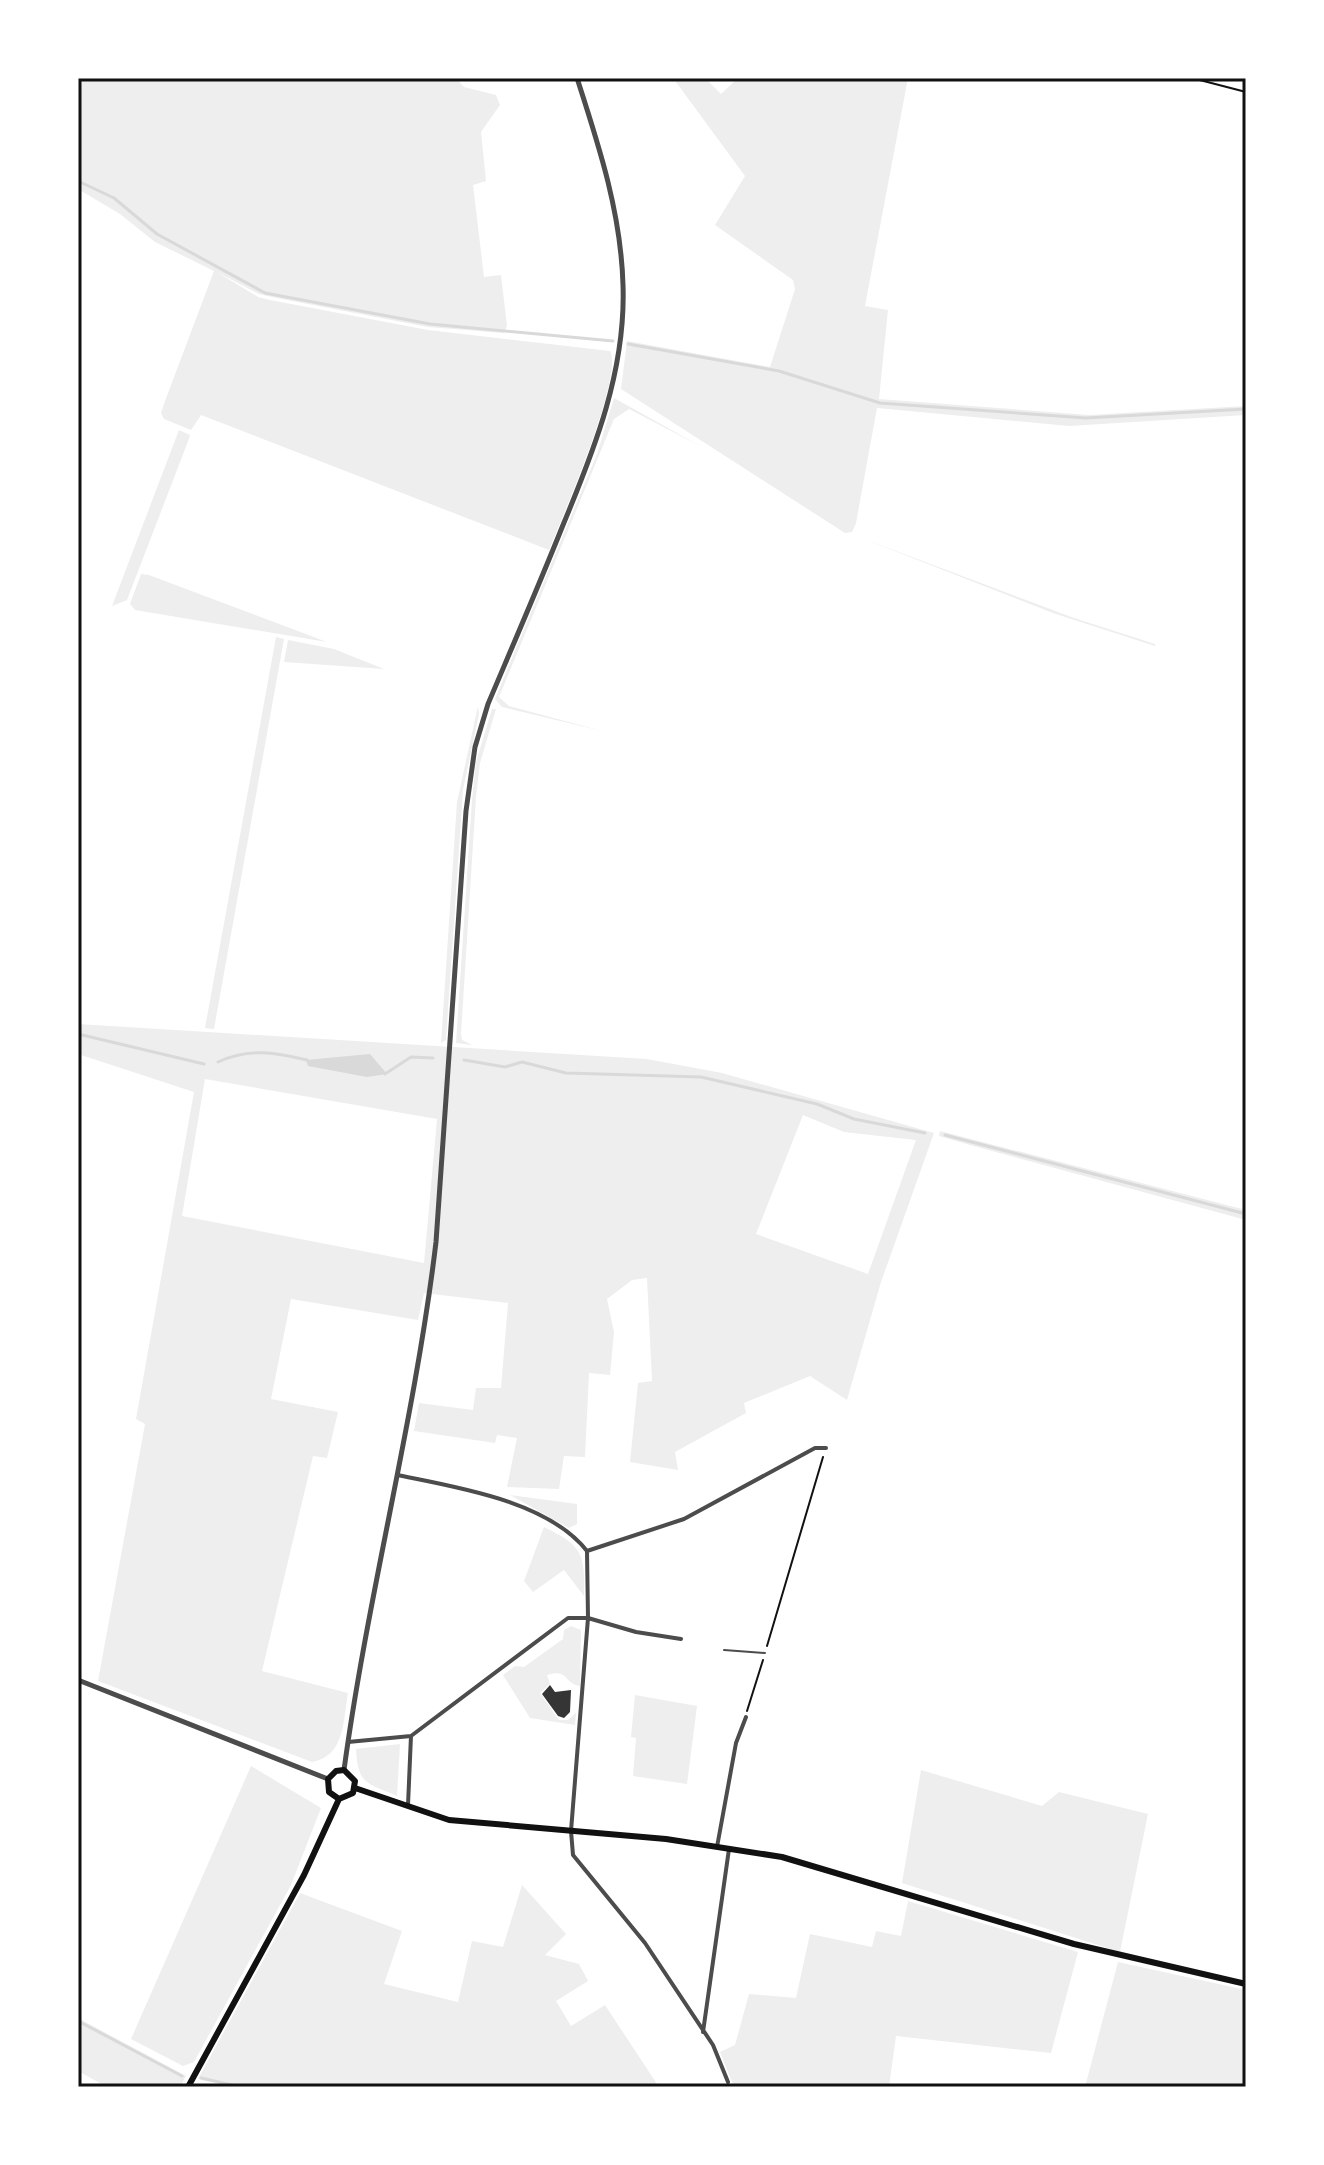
<svg xmlns="http://www.w3.org/2000/svg" width="1324" height="2165" font-family="'Noto Serif',serif">
  <style>
    .green { fill: #eee; fill-rule: evenodd }
    .water { fill: #d9d9d9 }
    .lines { fill: none; stroke-linecap: round; stroke-linejoin: round }
    .stream { stroke: #d9d9d9; stroke-width: 3 }
    .building { fill: #353535 }
    .path { stroke: #111; stroke-width: 2 }
    .service { stroke: #4c4c4c; stroke-width: 2 }
    .minor { stroke: #4c4c4c; stroke-width: 4 }
    .tertiary { stroke: #4c4c4c; stroke-width: 5 }
    .secondary { stroke: #111; stroke-width: 6 }
    .neatline { fill: none; stroke: #111; stroke-width: 3 }
  </style>
  <rect width="100%" height="100%" fill="#fff"/>
  <path class="green" d="M78,78H456L464,87L496,95L500,105L481,132L486,181L473,185L484,277L501,275L507,326L504,333L428,327L277,298L259,294L215,271L258,297L270,300L428,330L610,351C624,376 562,518 549,550L201,415L191,430L164,419L161,413L165,401L214,271L155,242L120,214L78,189Z
    M673,78H705L721,94L738,78H908L865,306L888,310L879,399L1089,415L1246,406V415L1069,426L877,408L856,523L852,532L845,533L621,389L627,341L770,367L795,289L793,280L715,225L745,176Z
    M614,398L702,447L629,409L614,419L499,697L509,706L602,731L502,707L495,699L597,454Z
    M179,430L190,435L187,444L127,600L112,606Z
    M859,537L1074,618L1155,644V646L1053,613Z
    M141,574L149,575L327,642L135,610L130,604Z
    M276,637L284,639L214,1029L205,1028Z
    M288,640L334,649L384,669L284,662Z
    M478,706L479,714L463,790L446,1040L441,1043L457,802Z
    M492,709H496L480,763L476,797L461,1034L462,1040L472,1045L456,1043L472,800L476,762Z
    M78,1024L647,1059L722,1073L934,1133L881,1282L847,1400L810,1376L744,1403L746,1413L675,1452L678,1470L630,1462L638,1383L652,1381L647,1278L632,1280L607,1299L614,1332L610,1375L589,1373L585,1457L564,1456L559,1489L507,1487L517,1438L497,1435L495,1443L414,1431L419,1403L473,1410L476,1388H501L508,1303L424,1293L418,1320L291,1299L271,1399L338,1412L327,1458L313,1456L262,1671L348,1693C343,1721 345,1756 312,1762L98,1681L145,1424L136,1419L194,1092L78,1054ZM205,1079L437,1119L424,1263L182,1216ZM803,1115L844,1132L916,1140L868,1274L756,1234Z
    M940,1131L1246,1210V1220L970,1145L939,1136Z
    M510,1495L577,1504V1524L569,1528Z
    M544,1527C583,1546 585,1554 584,1596L564,1570L533,1592L524,1581Z
    M571,1626L581,1630L580,1686C564,1684 569,1668 547,1675L550,1684L540,1693L559,1720H568L576,1713L575,1725L530,1718L503,1675L515,1666L524,1667L563,1639L564,1630Z
    M635,1695L697,1706L687,1784L633,1776L636,1738L631,1737Z
    M400,1744L397,1796C367,1783 358,1785 356,1749Z
    M251,1766L321,1808L291,1885L194,2062L183,2066L131,2039Z
    M921,1770L1042,1806L1059,1792L1148,1814L1120,1952L902,1883Z
    M522,1885L566,1934L545,1955L579,1964L588,1981L556,2001L571,2026L605,2005L659,2087H237L198,2079L300,1893L402,1931L384,1984L458,2002L472,1941L503,1947Z
    M908,1901L1078,1952L1051,2053L896,2036L889,2087H734L720,2052L735,2045L749,1994L796,1998L810,1934L872,1947L876,1931L901,1936Z
    M1118,1962L1246,1990V2087H1085Z
    M78,2018L186,2076L180,2087H107L78,2071Z"/>
  <path class="water" d="M370,1054L387,1074L367,1077L308,1066L306,1060Z"/>
  <g class="lines">
    <path class="stream" d="M78,181L114,198L157,234L265,293L430,324L613,341
      M628,344L779,371L880,403L1086,418L1246,409
      M78,1034L204,1064
      M464,1060L505,1067L522,1062L566,1073L701,1077L817,1104L854,1119L925,1133
      M218,1062C249,1048 274,1052 307,1060
      M385,1074L411,1057L433,1058
      M945,1135L1246,1214
      M78,2021L182,2076
      M201,2078L241,2087"/>
  </g>
  <path class="building" d="M550,1685L555,1692L571,1690L570,1712L564,1718L558,1716L542,1694Z"/>
  <g class="lines">
    <path class="path" d="M1192,78L1246,92
      M767,1646L823,1457
      M747,1711L763,1660"/>
    <path class="service" d="M724,1650L765,1653"/>
    <path class="minor" d="M397,1475C456,1487 548,1501 587,1551L588,1618L571,1831L573,1855L645,1943L713,2045L728,2082
      M587,1551L684,1519L815,1448H826
      M411,1736L568,1618H588L636,1632L681,1639
      M348,1742L411,1736
      M408,1805L411,1736
      M717,1847L736,1743L746,1717
      M703,2032L729,1849"/>
    <path class="tertiary" d="M78,1680L328,1779
      M344,1770C368,1593 415,1419 436,1242L466,811L475,747L488,704C513,645 539,585 563,525C595,448 626,370 623,285C621,213 599,146 577,78"/>
    <path class="secondary" d="M355,1788L449,1820L666,1839L782,1857L1074,1944L1246,1984
      M188,2087L304,1875L339,1799L353,1793L355,1781L344,1770L336,1771L328,1779L329,1792L339,1799"/>
  </g>
  <rect width="1324" height="2165" fill="none" stroke="#ffffff" stroke-width="160"/>
  <rect x="80" y="80" width="1164" height="2005" class="neatline"/>
</svg>
